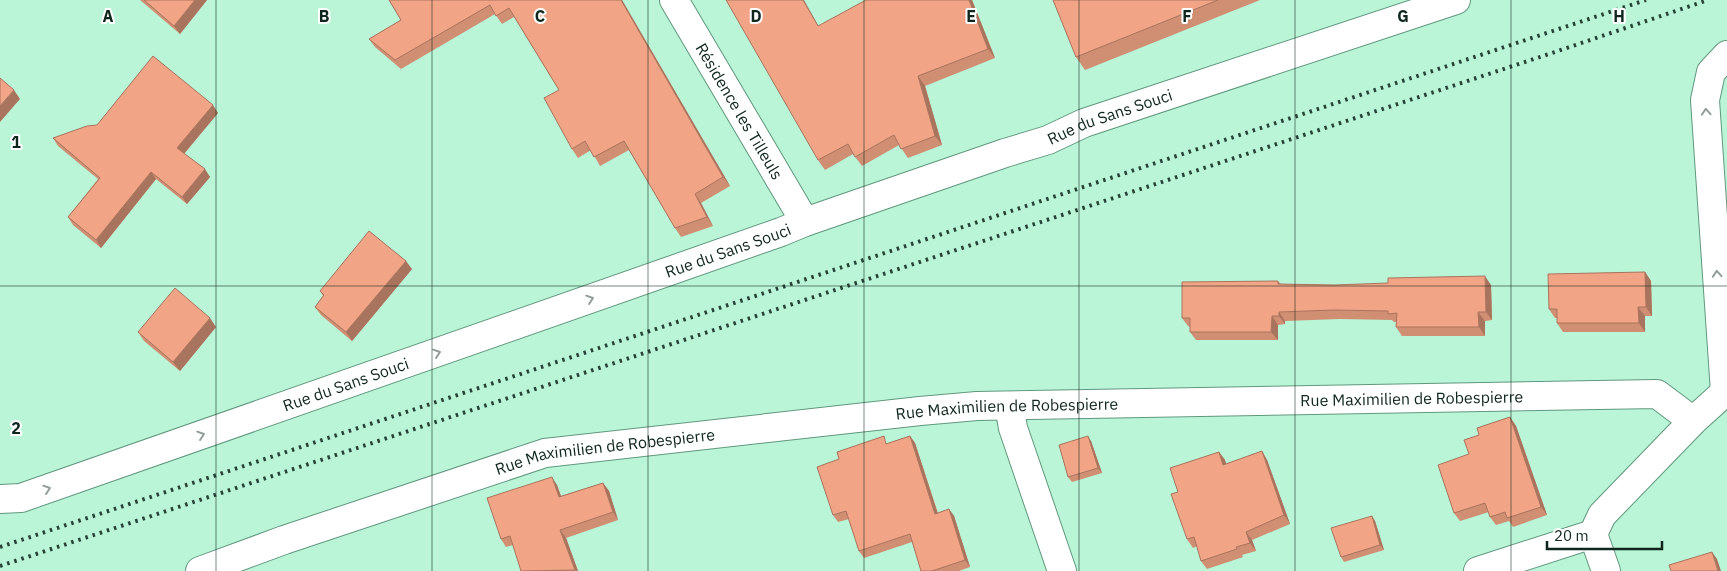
<svg xmlns="http://www.w3.org/2000/svg" width="1727" height="571" font-family="'IBM Plex Sans',sans-serif">
  <style>
    .lines { fill: none; stroke-linecap: round; stroke-linejoin: round }
    .minor-casing { stroke: #60987d; stroke-width: 30 }
    .minor { stroke: #fff; stroke-width: 28 }
    .rail { stroke: #264336; stroke-width: 4; stroke-dasharray: 2.5 5; stroke-linecap: butt }
    .wall { fill: #d08e73 }
    .shaded-wall { fill: #a9745e }
    .building { fill: #f2a586; stroke: #a9745e }
    .oneway { stroke: #939d98 }
    .grid { fill: none; stroke: #0e261b; stroke-width: 1; stroke-opacity: 0.55 }
    .labels { text-anchor: middle; stroke-width: 4; stroke-linejoin: round; paint-order: stroke }
    .street-label { font-size: 16px; fill: #0e261b; stroke: #fff }
    .grid-label { font-size: 16px; text-anchor: middle; font-weight: bold; fill: #0e261b; stroke: #fff; stroke-width: 4; stroke-linejoin: round; paint-order: stroke }
  </style>
  <rect width="100%" height="100%" fill="#baf5d7"/>
  <g class="lines">
    <defs>
      <g id="minor">
        <path id="s1" d="M674,0L805,222"/>
        <path d="M1725,392L1705,100L1711,72L1727,55"/>
        <path d="M1009,406L1013,428L1062,571"/>
        <path id="s2" d="M0,499L21,498L781,232L805,222L1005,153L1048,140L1084,123L1456,0"/>
        <path id="s3" d="M200,571L284,540L545,453L920,411L977,406L1657,394L1693,421L1725,392"/>
        <path d="M1478,571L1593,534"/>
        <path d="M1606,571L1593,534L1602,515L1693,421"/>
      </g>
    </defs>
    <use href="#minor" class="minor-casing"/>
    <use href="#minor" class="minor"/>
    <path class="rail" d="M0,547L1646,0
      M0,566L1549,54L1708,0"/>
  </g>
  <path class="wall" d="M140,0H207L180,34Z
    M389,0H622L730,186L701,203L713,226L681,237L675,228L629,150L600,166L591,150L578,158L572,149L559,90L514,17L502,24L495,14L401,69L375,47L369,39L401,20Z
    M972,0L995,58L925,86L942,145L908,158L899,145L862,166L853,154L825,170L818,160L819,25Z
    M1053,0H1260L1085,70L1076,57Z
    M218,113L184,154L210,177L187,204L156,179L101,248L73,225L68,217L98,179L58,146L53,138Z
    M412,269L352,341L321,315L315,307L323,296L320,291Z
    M1645,272L1651,281L1652,316H1645V332H1563L1557,323V318H1555L1549,309Z
    M1278,281L1281,284L1334,285H1491L1492,320L1485,321V336H1402L1396,327V322H1394L1392,320L1340,319L1285,321V324L1278,325V340H1196L1190,332V327L1188,326L1182,318Z
    M216,327L180,371L144,341L138,332Z
    M1510,417L1516,426L1547,515L1513,527L1509,521L1496,525L1490,517L1489,512L1460,521L1454,513L1469,454L1479,435Z
    M910,436L915,443L938,513L949,509L954,516L970,567L959,571H921L912,542L864,558L859,551L849,519L838,522L833,515L888,443Z
    M1091,441L1102,473L1072,482L1068,477Z
    M1262,451L1267,460L1290,524L1252,540L1256,551L1242,555L1243,557L1207,569L1201,561L1197,546L1193,548L1187,539L1178,492L1219,452L1225,460L1226,464Z
    M603,483L609,491L618,520L566,538L578,571H521L513,545L506,547L501,539L557,485L561,496Z
    M1372,516L1375,521L1384,550L1344,562L1341,557Z"/>
  <path class="shaded-wall" d="M195,0H207L180,34L174,26Z
    M621,0H622L730,186L723,177Z
    M803,0H804L824,36L818,26Z
    M969,0H972L995,58L988,49Z
    M918,76L925,86L942,145L935,136Z
    M14,90L20,99L0,122V106Z
    M213,105L218,113L182,156L177,148Z
    M205,169L210,177L187,204L182,197Z
    M151,172L156,179L101,248L96,240Z
    M695,194L701,203L713,226L707,217Z
    M406,261L412,269L352,341L346,332Z
    M1645,272L1651,281L1652,316L1646,307Z
    M1485,276L1491,285L1492,320L1486,312Z
    M1638,307L1645,316V332L1639,323Z
    M1279,312L1285,321V324L1279,316Z
    M1478,312L1485,321V336L1479,327Z
    M1272,316L1278,325V340L1271,332Z
    M210,318L216,327L180,371L173,362Z
    M1510,417L1516,426L1547,515L1541,507Z
    M910,436L915,443L940,521L935,514Z
    M1088,436L1091,441L1102,473L1098,468Z
    M1262,451L1267,460L1290,524L1284,515Z
    M1219,452L1225,460L1229,474L1223,465Z
    M552,477L557,485L564,505L559,497Z
    M603,483L609,491L618,520L613,512Z
    M949,509L954,516L970,567L965,560Z
    M1372,516L1375,521L1384,550L1380,545Z
    M560,530L566,538L578,571L575,570Z
    M1246,532L1252,540L1256,551L1250,543Z
    M1712,552L1717,559L1721,571H1718Z"/>
  <path class="building" d="M144,0H195L174,26Z
    M389,0H621L723,177L695,194L707,217L675,228L624,141L594,157L585,141L572,149L544,98L559,90L509,8L496,16L490,5L395,60L369,39L401,20Z
    M726,0H803L818,26L866,0H969L988,49L918,76L935,136L901,149L894,135L855,157L848,144L818,160Z
    M1053,0H1218L1076,57Z
    M153,56L213,105L177,148L205,169L182,197L151,172L96,240L68,217L100,178L53,138L87,126L97,125Z
    M0,78L14,90L0,106Z
    M369,231L406,261L346,332L315,307L324,295L320,291Z
    M1645,272L1646,307H1638L1639,323H1557V309H1549L1548,274Z
    M1485,276L1486,312H1478L1479,327H1396L1397,313L1388,314V311L1334,310L1279,312V316H1272L1271,332H1190V318H1182V282L1278,281V284L1334,285L1388,283V278Z
    M175,288L210,318L173,362L138,332Z
    M1510,417L1541,507L1507,518L1505,512L1490,517L1485,503L1454,513L1438,465L1469,454L1464,440L1479,435L1477,428Z
    M884,436L886,444L910,436L935,514L949,509L965,560L932,571H921L910,534L859,551L846,511L833,515L817,467L839,459L837,452Z
    M1088,436L1098,468L1068,477L1059,445Z
    M1262,451L1284,515L1246,532L1250,543L1236,547L1237,549L1201,561L1194,537L1187,539L1171,494L1178,492L1170,468L1219,452L1223,465Z
    M552,477L559,497L603,483L613,512L560,530L575,570L521,571L510,536L501,539L487,498Z
    M1372,516L1380,545L1341,557L1331,528Z
    M1712,552L1718,571H1671L1669,565Z"/>
  <defs><path id="oneway-chevron" d="M-2-3.5L2.5 0L-2 3.5" fill="none" stroke-width="1.6" stroke-linecap="round" stroke-linejoin="round" transform="scale(1.25)"/></defs>
  <g class="oneway">
    <use href="#oneway-chevron" transform="translate(1706 112) rotate(-94)"/>
    <use href="#oneway-chevron" transform="translate(1717 274) rotate(-94)"/>
    <use href="#oneway-chevron" transform="translate(590 299) rotate(-19)"/>
    <use href="#oneway-chevron" transform="translate(437 353) rotate(-19)"/>
    <use href="#oneway-chevron" transform="translate(201 435) rotate(-19)"/>
    <use href="#oneway-chevron" transform="translate(47 489) rotate(-19)"/>
  </g>
  <path class="grid" d="M216,0V571M432,0V571M648,0V571M864,0V571M1079,0V571M1295,0V571M1511,0V571M0,286H1727"/>
  <g class="labels">
    <g class="street-label">
      <text dy="6" stroke="none"><textPath href="#s1" startOffset="129">Résidence les Tilleuls</textPath></text>
      <text dy="6" stroke="none"><textPath href="#s2" startOffset="1175">Rue du Sans Souci</textPath></text>
      <text dy="6" stroke="none"><textPath href="#s2" startOffset="770">Rue du Sans Souci</textPath></text>
      <text dy="6" stroke="none"><textPath href="#s2" startOffset="365">Rue du Sans Souci</textPath></text>
      <text dy="6" stroke="none"><textPath href="#s3" startOffset="1234">Rue Maximilien de Robespierre</textPath></text>
      <text dy="6" stroke="none"><textPath href="#s3" startOffset="829">Rue Maximilien de Robespierre</textPath></text>
      <text dy="6" stroke="none"><textPath href="#s3" startOffset="424">Rue Maximilien de Robespierre</textPath></text>
    </g>
  </g>
  <g class="grid-label">
    <text x="108" y="22">A</text>
    <text x="324" y="22">B</text>
    <text x="540" y="22">C</text>
    <text x="756" y="22">D</text>
    <text x="971" y="22">E</text>
    <text x="1187" y="22">F</text>
    <text x="1403" y="22">G</text>
    <text x="1619" y="22">H</text>
    <text x="16" y="148">1</text>
    <text x="16" y="434">2</text>
  </g>
  <path d="M1547 541v8h115v-8" fill="none" stroke="#0e261b" stroke-width="2.5"/>
  <text x="1554" y="541" font-size="15" fill="#0e261b" stroke="#ffffff" stroke-width="4" paint-order="stroke">20 m</text>
</svg>
